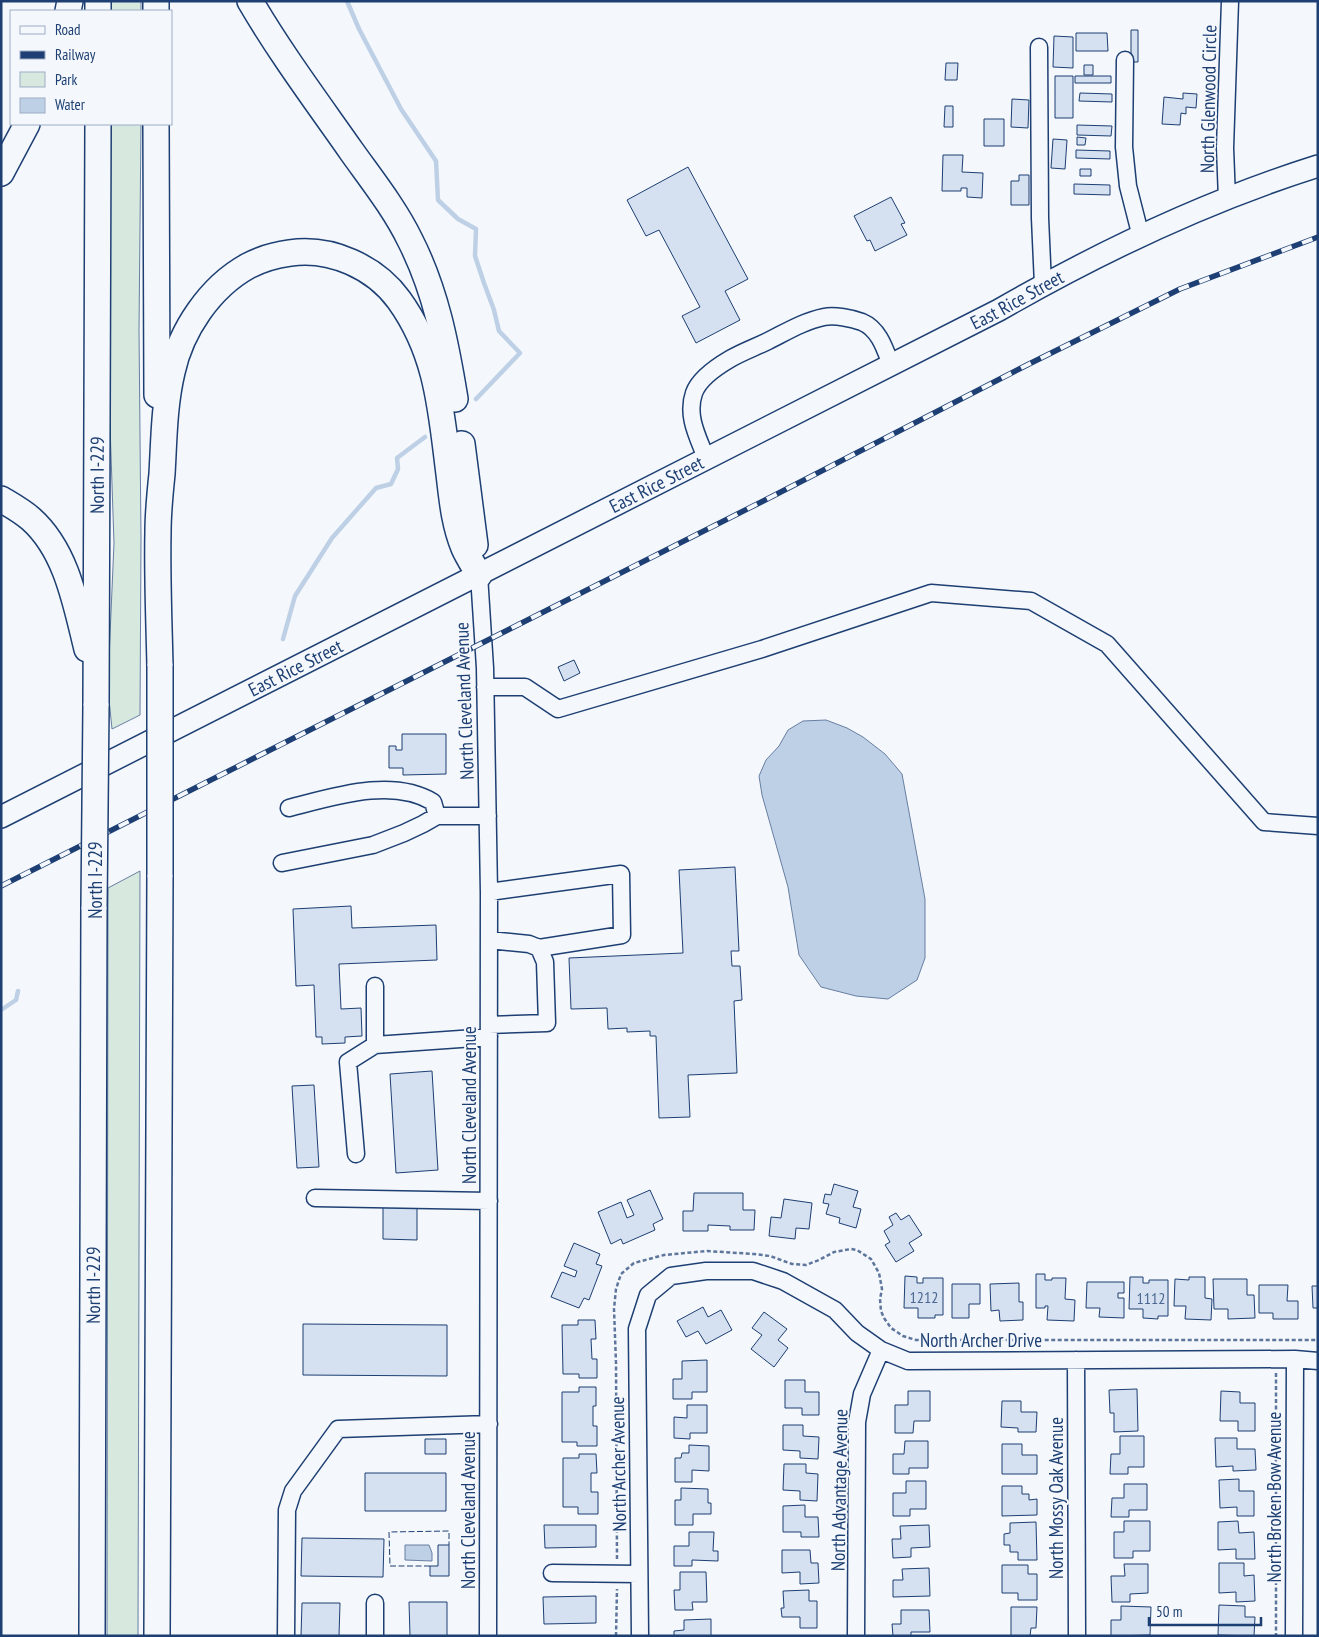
<svg xmlns="http://www.w3.org/2000/svg" width="1319" height="1637" font-family="'PT Sans Narrow',sans-serif">
  <style>
    .green { fill: #d7e8df; stroke: #687fa3 }
    .water { fill: #bed0e5; stroke: #687fa3 }
    .lines { fill: none; stroke-linecap: round; stroke-linejoin: round }
    .stream { stroke: #bed0e5; stroke-width: 4.5 }
    .building { fill: #d5e0f0; stroke: #1d3f73 }
    .minor-casing { stroke: #1d3f73; stroke-width: 19 }
    .major-casing { stroke: #1d3f73; stroke-width: 24 }
    .highway-casing { stroke: #1d3f73; stroke-width: 28 }
    .path { stroke: #5e769c; stroke-width: 2.5; stroke-dasharray: 4 2.5; stroke-linecap: butt }
    .minor { stroke: #f4f7fb; stroke-width: 16 }
    .major { stroke: #f4f7fb; stroke-width: 21 }
    .highway { stroke: #f4f7fb; stroke-width: 25 }
    .rail-casing { stroke: #1d3f73; stroke-width: 5.5 }
    .rail { stroke: #f4f7fb; stroke-width: 4; stroke-dasharray: 11; stroke-linecap: butt }
    .highway-bridge-casing { stroke: #1d3f73; stroke-width: 28; stroke-linecap: butt }
    .highway-bridge { stroke: #f4f7fb; stroke-width: 25 }
    .fence { stroke: #1d3f73; stroke-width: 1; stroke-dasharray: 6 2.5; stroke-linecap: butt }
    .labels { text-anchor: middle; stroke-width: 4; stroke-linejoin: round; paint-order: stroke }
    .number-label { font-size: 16px; fill: #4b6792 }
    .street-label { font-size: 19px; fill: #1d3f73; stroke: #f4f7fb }
  </style>
  <rect width="100%" height="100%" fill="#f4f7fb"/>
  <path class="green" d="M109,1H141V11H110Z
    M110,124H141L139,330L141,539L140,715L112,729L109,699V659L114,543L110,425Z
    M140,871L138,1636H107L108,888Z"/>
  <path class="water" d="M826,720L847,728L863,737L885,754L902,774L925,899V958L917,980L888,999L856,996L821,987L799,955L788,887L762,795L759,776L766,760L779,746L788,730L803,721Z
    M405,1545H429L432,1553V1561L405,1560Z"/>
  <g class="lines">
    <path class="stream" d="M347,1L359,29L401,109L436,161L438,200L458,219L476,229L475,256L484,283L494,310L499,331L520,353L476,399
      M283,639L295,596L332,538L376,488L391,484L398,469L397,458L425,437
      M1,1010L16,1000L18,991"/>
  </g>
  <path class="building" d="M1131,30H1138V62H1131Z
    M1076,33H1107L1108,51H1076Z
    M1054,36L1073,37V68L1053,67Z
    M946,63H958L957,80H945Z
    M1084,65H1093V75H1084Z
    M1055,76H1073V118H1055Z
    M1075,76H1111V83H1075Z
    M1080,93L1112,94V102L1079,101Z
    M1183,93L1197,94L1196,108L1186,107V114L1181,113L1180,125L1162,124L1164,97L1183,99Z
    M1012,99L1029,100L1028,128L1011,127Z
    M945,106H953V127H944Z
    M984,119H1004V146H984Z
    M1077,125L1112,126L1111,136L1077,135Z
    M1077,137L1086,138L1085,145H1077Z
    M1053,139L1067,140L1065,169L1051,168Z
    M1076,150L1110,151V159L1076,158Z
    M943,155H963L962,172L983,173L982,198L967,197V188H961V191H942Z
    M688,167L748,279L725,291L740,320L696,343L682,316L700,307L659,230L646,236L627,200Z
    M1080,169H1091V176H1080Z
    M1019,175H1029V205H1011V181H1019Z
    M1074,184L1110,185V195L1074,194Z
    M891,197L905,223L901,224L907,235L875,251L870,240L867,241L854,216Z
    M574,660L580,673L564,681L558,667Z
    M402,734H446V774L403,775V768H389V746H396V750H402Z
    M735,867L739,951H731L732,966H740L742,1000L734,1001L737,1073L688,1075L690,1117L659,1118L656,1036H650V1031L627,1032V1028L608,1029L607,1008L571,1009L569,958L683,953L679,870Z
    M351,906L352,928L436,925L437,960L339,964L341,1009L361,1008L362,1036L345,1037V1043L322,1044V1037H316L314,985L296,986L293,909Z
    M432,1071L438,1170L396,1173L390,1074Z
    M314,1085L319,1167L297,1168L292,1086Z
    M834,1184L858,1191L853,1207L861,1209L856,1228L839,1223L840,1218L826,1214L829,1204L823,1203L825,1194L831,1195Z
    M650,1190L663,1219L653,1224L655,1230L623,1244L621,1239L611,1244L598,1212L621,1202L627,1218L634,1215L627,1200Z
    M694,1193H743V1210H755L754,1230H730V1226L708,1225V1231H683V1211H693Z
    M784,1199L812,1203L809,1229L796,1228L795,1239L769,1236L771,1217L781,1218Z
    M383,1204L417,1205V1240L383,1239Z
    M896,1213L901,1220L909,1215L922,1235L909,1243L914,1251L896,1262L885,1245L890,1242L884,1231L893,1225L889,1217Z
    M574,1243L600,1254L596,1264L602,1266L589,1300L584,1298L579,1308L551,1297L562,1272L575,1277L577,1271L564,1266Z
    M1036,1274H1045V1280H1052V1278H1066L1065,1299L1075,1300L1074,1321L1047,1320L1048,1306H1045V1308H1036Z
    M905,1276L917,1277V1283H923V1278H943V1315H935V1318H918V1308H904Z
    M1130,1277H1143V1283H1149V1280H1168V1316H1158V1319L1143,1318V1309H1129Z
    M1189,1277H1205V1298L1212,1299L1211,1320L1185,1319L1186,1306H1174L1175,1279L1189,1280Z
    M1213,1279H1247V1295H1254L1255,1318L1228,1319V1309H1214Z
    M1087,1282H1124V1293H1118V1298H1124V1318L1099,1317L1100,1308H1086Z
    M1019,1283V1302H1023V1320L1000,1321L999,1310L991,1311L990,1284Z
    M952,1284H980V1304H969V1318H952Z
    M1259,1285H1288L1287,1301H1298V1319H1273V1313H1259Z
    M1312,1286H1318V1308H1313Z
    M703,1307L708,1317L721,1310L732,1330L706,1344L698,1331L686,1337L677,1321Z
    M764,1312L787,1329L778,1340L788,1348L774,1367L751,1349L762,1335L752,1328Z
    M578,1320H595L596,1339H591L592,1359H597V1378H579V1374H563L562,1325H578Z
    M303,1324L447,1325V1376L303,1375Z
    M707,1360V1392H692V1399H673V1379H682V1361Z
    M785,1380H805V1392H819V1415H802V1408H785Z
    M579,1387H596V1406H593V1426H597V1446H577V1442H562V1392H579Z
    M1137,1389L1138,1431L1114,1432V1413H1110L1109,1390Z
    M908,1391H930V1421H914L913,1433H895V1405H908Z
    M1221,1391L1240,1392V1403H1255V1431H1238V1421H1220Z
    M1002,1401H1021V1412H1037L1036,1432H1018V1428L1001,1427Z
    M687,1405H707V1433H690V1439L674,1438V1417L687,1418Z
    M783,1425H803V1436L819,1437L818,1459L800,1458V1451L783,1450Z
    M1120,1436H1144V1467H1128V1474H1110L1111,1454H1120Z
    M1215,1438H1237V1449H1255L1256,1470L1233,1471V1466L1216,1467Z
    M425,1439H446V1454H425Z
    M905,1441H928V1468H909V1474H893V1454H904Z
    M1002,1444H1022V1455H1037V1474H1002Z
    M689,1445L709,1446V1471L692,1470V1482H675V1458H681L682,1453H689Z
    M579,1454H596L597,1473H591V1492H598V1514H578V1507H563V1458H579Z
    M784,1464H806V1473L818,1474L817,1501L800,1500V1491L783,1490Z
    M365,1473H446V1511H365Z
    M1239,1479V1491H1254V1516H1237V1507L1220,1508L1219,1480Z
    M906,1481H926V1509H910V1516H893V1493H906Z
    M1124,1484H1147V1510H1129V1517H1111L1112,1498H1124Z
    M1002,1486H1022V1494H1029V1500L1037,1499V1515L1002,1516Z
    M681,1488L708,1489V1503H711V1514H693V1525H675V1500H681Z
    M805,1505V1517H818L819,1537H801V1532H783V1506Z
    M1124,1521H1150V1551H1133V1558H1114V1532H1124Z
    M1238,1521L1239,1533L1254,1532L1255,1559H1236V1549L1218,1550V1522Z
    M1036,1522L1037,1560H1018V1552H1010V1545H1004V1534L1010,1533V1523Z
    M544,1525H596V1547L545,1548Z
    M929,1525L930,1547L911,1548V1557L893,1558L892,1539H901L900,1526Z
    M689,1532H714L713,1551H718V1561L692,1560V1566H674V1546H689Z
    M302,1538L384,1539L383,1577L301,1576Z
    M438,1545H449V1576H430V1566H438Z
    M782,1550H810L811,1563H818L819,1583L800,1584V1572L782,1573Z
    M1219,1563H1244V1576L1254,1575L1255,1601L1236,1602V1592L1219,1593Z
    M1124,1564H1148V1593L1130,1594V1602H1112L1111,1576H1125Z
    M1002,1565H1028V1574H1037V1600H1018V1593H1002Z
    M929,1568L930,1596L893,1597V1580H903L902,1569Z
    M680,1572H706L707,1602H692L693,1610H675L674,1590H680Z
    M809,1590V1601H817V1628H800V1617H782L781,1608H784L783,1591Z
    M596,1596V1623L544,1624L543,1597Z
    M409,1602H447V1636H410Z
    M302,1603H340L339,1636H301Z
    M1219,1605L1245,1606V1617H1255L1254,1636L1218,1635Z
    M1121,1606L1151,1607L1150,1635L1111,1636V1620H1121Z
    M1011,1607H1037L1036,1628H1031L1030,1636H1011Z
    M901,1610H929L930,1632H911V1636H893L892,1624H901Z
    M711,1619V1636H674V1631L684,1630V1620Z"/>
  <g class="lines">
    <defs>
      <path id="minor" d="M1039,47L1040,218L1043,285
        M1125,60L1124,147L1128,186L1141,237
        M1227,199L1225,148L1230,1
        M706,458C698,437 686,416 694,393C699,379 718,366 730,359C742,352 756,347 768,341C786,332 804,321 824,317C835,315 851,318 862,322C879,329 885,349 891,365
        M479,575L485,668L489,892L488,1636
        M485,687H525L558,709L762,649L931,593L1031,601L1107,644L1264,822L1318,826
        M289,808C333,797 392,777 433,802L437,816
        M282,863L373,845L404,833L423,824L437,816H488
        M489,892L621,874L622,935L539,948
        M489,940L529,944L539,948L545,962L547,1023L489,1025
        M375,1045V986
        M356,1154L348,1062L375,1045L489,1037
        M315,1198L489,1201
        M1076,1360L1077,1636
        M552,1573L639,1574
        M286,1636L287,1510L293,1491L338,1429L489,1424
        M375,1636V1603
        M640,1636L637,1329L648,1295L671,1276L706,1271H753L783,1281L835,1310L857,1333L881,1350L908,1361L1295,1359L1318,1361
        M856,1636L857,1422L862,1394L881,1350
        M1294,1636L1295,1359"/>
      <g id="major">
        <path id="s1" d="M1,817L999,310C1100,252 1207,201 1318,166"/>
      </g>
      <g id="highway">
        <path d="M156,1V11"/>
        <path d="M250,1C281,54 317,102 352,152C372,180 395,209 410,240C436,291 446,344 455,399"/>
        <path d="M68,11L70,1"/>
        <path d="M98,11V1"/>
        <path d="M156,124L157,395"/>
        <path d="M1,173L27,124"/>
        <path d="M462,444L475,545"/>
        <path d="M1,499C11,505 22,511 31,519C67,551 76,605 87,649"/>
        <path d="M160,666C159,621 157,576 158,532C158,513 160,493 162,474C164,440 164,406 172,372C181,330 210,287 248,266C261,259 275,255 290,253C331,247 375,267 399,300C438,354 441,411 449,474C452,499 454,524 464,548C468,557 474,566 479,575"/>
        <path id="s2" d="M96,706L98,124"/>
        <path id="s3" d="M92,1636L94,907"/>
        <path d="M157,1636L160,875"/>
      </g>
    </defs>
    <use href="#minor" class="minor-casing"/>
    <use href="#major" class="major-casing"/>
    <use href="#highway" class="highway-casing"/>
    <path class="path" d="M1276,1373V1636
      M617,1559L616,1363L614,1309L616,1289L621,1274L634,1263L664,1255L707,1251L754,1254L770,1256L792,1264L806,1265L819,1260L834,1252L851,1249L857,1250L871,1259L879,1273L882,1289L880,1299L881,1311L884,1318L891,1328L903,1336L916,1340H1318
      M616,1636L617,1589"/>
    <use href="#minor" class="minor"/>
    <use href="#major" class="major"/>
    <use href="#highway" class="highway"/>
    <defs>
      <path id="rail" d="M1,886L773,496L1027,365L1180,289L1318,237"/>
    </defs>
    <use href="#rail" class="rail-casing"/>
    <use href="#rail" class="rail"/>
    <defs>
      <path id="highway-bridge" d="M160,875V666
        M94,907L96,706"/>
    </defs>
    <use href="#highway-bridge" class="highway-bridge-casing"/>
    <use href="#highway-bridge" class="highway-bridge"/>
    <path class="fence" d="M430,1566H390L389,1532L449,1531V1545"/>
  </g>
  <g class="labels">
    <g class="number-label">
      <text x="924" y="1303">1212</text>
      <text x="1151" y="1304">1112</text>
    </g>
    <g class="street-label">
      <text transform="translate(1208 99) rotate(-89)" y="7">North Glenwood Circle</text>
      <text dy="7" stroke="none"><textPath href="#s1" startOffset="1140">East Rice Street</textPath></text>
      <text dy="7" stroke="none"><textPath href="#s2" startOffset="231">North I-229</textPath></text>
      <text dy="7" stroke="none"><textPath href="#s1" startOffset="735">East Rice Street</textPath></text>
      <text dy="7" stroke="none"><textPath href="#s1" startOffset="330">East Rice Street</textPath></text>
      <text transform="translate(464 701) rotate(-92)" y="7">North Cleveland Avenue</text>
      <text transform="translate(95 880) rotate(-90)" y="7">North I-229</text>
      <text transform="translate(469 1105) rotate(-90)" y="7">North Cleveland Avenue</text>
      <text dy="7" stroke="none"><textPath href="#s3" startOffset="351">North I-229</textPath></text>
      <text x="981" y="1347">North Archer Drive</text>
      <text transform="translate(618 1464) rotate(-91)" y="7">North Archer Avenue</text>
      <text transform="translate(839 1490) rotate(-89)" y="7">North Advantage Avenue</text>
      <text transform="translate(1274 1497) rotate(-90)" y="7">North Broken Bow Avenue</text>
      <text transform="translate(1056 1498) rotate(-90)" y="7">North Mossy Oak Avenue</text>
      <text transform="translate(468 1510) rotate(-90)" y="7">North Cleveland Avenue</text>
    </g>
  </g>
  <rect width="1319" height="1637" fill="none" stroke="#1d3f73" stroke-width="5"/>
  <rect x="10" y="10" width="162" height="115" fill="#f4f7fb" stroke="#9eadc5"/>
  <rect x="20" y="26" width="25" height="8" fill="#f4f7fb" stroke="#9eadc5"/>
  <text x="55" y="35" font-size="15" fill="#1d3f73">Road</text>
  <rect x="20" y="51" width="25" height="8" fill="#1d3f73" stroke="#9eadc5"/>
  <text x="55" y="60" font-size="15" fill="#1d3f73">Railway</text>
  <rect x="20" y="72" width="25" height="15" fill="#d7e8df" stroke="#9eadc5"/>
  <text x="55" y="85" font-size="15" fill="#1d3f73">Park</text>
  <rect x="20" y="98" width="25" height="15" fill="#bed0e5" stroke="#9eadc5"/>
  <text x="55" y="110" font-size="15" fill="#1d3f73">Water</text>
  <path d="M1149 1617v8h112v-8" fill="none" stroke="#1d3f73" stroke-width="2.5"/>
  <text x="1156" y="1617" font-size="15" fill="#1d3f73" stroke="#f4f7fb" stroke-width="4" paint-order="stroke">50 m</text>
</svg>
